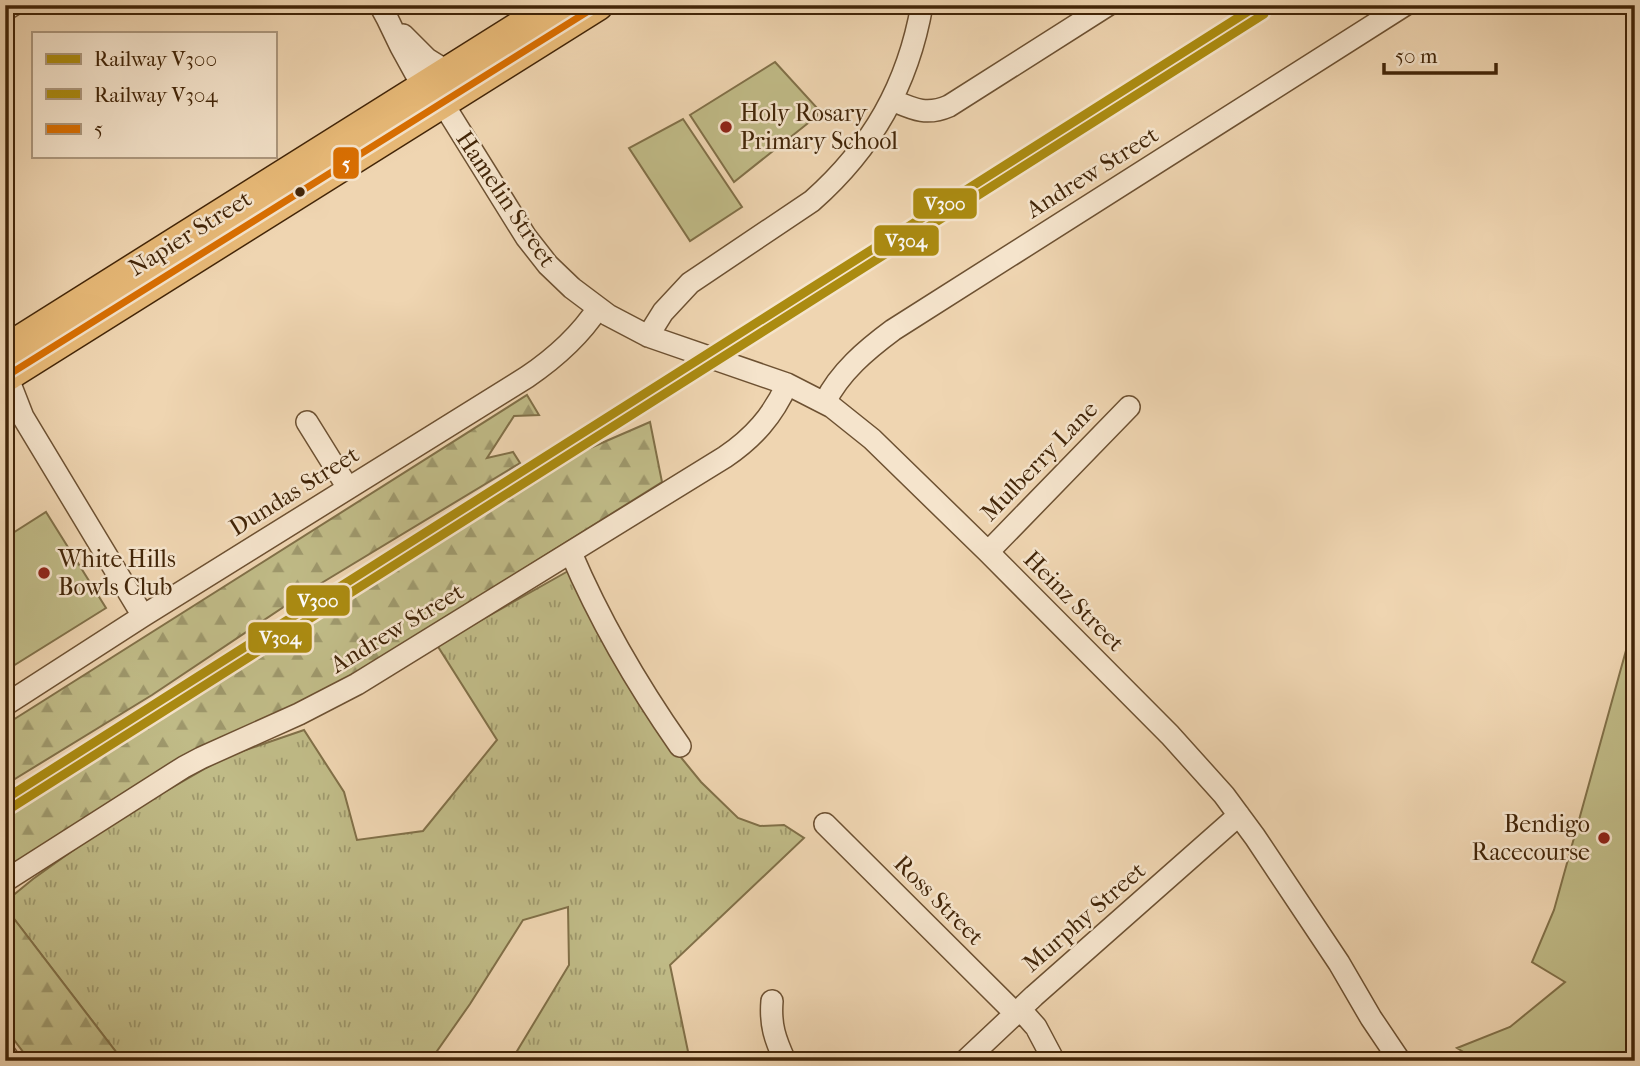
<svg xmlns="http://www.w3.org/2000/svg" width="1640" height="1066" font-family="'IM FELL French Canon',serif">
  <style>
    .grass { fill: url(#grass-tufts); stroke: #817048; stroke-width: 2 }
    .forest { fill: url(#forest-firs); stroke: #817048; stroke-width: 2 }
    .park { fill: #c0bb87; stroke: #817048; stroke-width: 2 }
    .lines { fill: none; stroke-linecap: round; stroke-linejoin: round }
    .minor-casing { stroke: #6d5132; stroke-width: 24 }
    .highway-casing { stroke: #422508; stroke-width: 33 }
    .minor { stroke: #f5e4cc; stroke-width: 21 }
    .highway { stroke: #e8ba78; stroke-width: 30 }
    .bus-1-casing { stroke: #f5e4cc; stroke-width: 12 }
    .bus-1 { stroke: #d96f02; stroke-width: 7 }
    .rail-1-casing { stroke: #f5e4cc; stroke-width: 14 }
    .rail-2-casing { stroke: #f5e4cc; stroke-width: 14 }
    .rail-1 { stroke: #ab8b11; stroke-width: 9 }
    .rail-2 { stroke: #ab8b11; stroke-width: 9 }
    .poi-dot { fill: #8f2418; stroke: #f5e4cc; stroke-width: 2.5 }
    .bus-dot { fill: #422508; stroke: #f5e4cc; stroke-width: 2.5 }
    .labels { text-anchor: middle; stroke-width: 5; stroke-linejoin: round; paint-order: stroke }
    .poi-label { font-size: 24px; fill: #422508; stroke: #f5e4cc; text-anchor: start }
    .street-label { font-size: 24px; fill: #422508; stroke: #f5e4cc }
    .line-badge { stroke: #f5e4cc; stroke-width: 2.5 }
    .badge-label { font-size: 19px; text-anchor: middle; font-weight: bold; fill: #fff }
  </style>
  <defs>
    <pattern id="grass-tufts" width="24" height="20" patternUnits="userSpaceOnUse" patternTransform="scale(1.75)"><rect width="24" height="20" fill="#c0bb87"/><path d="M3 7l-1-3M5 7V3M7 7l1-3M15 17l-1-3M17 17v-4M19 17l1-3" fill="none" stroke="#9e986c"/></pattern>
    <pattern id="forest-firs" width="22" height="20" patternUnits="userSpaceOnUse" patternTransform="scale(1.75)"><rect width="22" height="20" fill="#c0bb87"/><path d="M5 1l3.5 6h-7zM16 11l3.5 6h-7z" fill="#9e986c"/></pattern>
  </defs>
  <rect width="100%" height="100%" fill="#efd5b1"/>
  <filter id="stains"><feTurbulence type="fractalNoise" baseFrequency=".00286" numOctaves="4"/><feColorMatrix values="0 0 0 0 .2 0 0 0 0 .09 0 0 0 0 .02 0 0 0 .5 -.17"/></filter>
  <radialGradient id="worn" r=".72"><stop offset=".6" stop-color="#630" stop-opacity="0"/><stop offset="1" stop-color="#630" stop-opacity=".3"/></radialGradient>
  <path class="grass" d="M570,570L666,739L701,782L738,818L760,826L784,825L804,838L670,965L690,1061H511L569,965L568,907L523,920L470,1004L430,1061H123L5,907V902L33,879L114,821L225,757L304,730L344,792L357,840L423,831L497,740L437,645Z"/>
  <path class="forest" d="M527,395L539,415L514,416L487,458L513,452L520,463L300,596L152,695L5,785V725Z
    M650,422L662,482L342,683L264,721L220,738L130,789L5,873V815L291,632L368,585L574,455Z
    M5,907L123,1061H30L5,1028Z"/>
  <path class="park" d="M775,62L818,109L817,116L734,182L690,115Z
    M683,119L742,207L690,241L629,148Z
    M46,512L106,608L5,671V538Z
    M1635,618V1061H1478L1457,1048L1510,1027L1565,982L1532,962L1554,910Z"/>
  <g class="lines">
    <defs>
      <path id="minor" d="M380,5L387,18L401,47L423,87
        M5,10L13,5
        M403,35L427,59L448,72
        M892,100C913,109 926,116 949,106L1108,5
        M442,102L526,237L548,265L572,288L608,315L648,336L787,384L832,407L872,439L988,552L1170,735L1224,795L1255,837L1339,963L1371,1018L1400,1061
        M648,336L663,312L690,283L812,201C872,148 908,85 922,5
        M7,376L23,417L143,616
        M825,402C840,372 866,350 893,330L1405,5
        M307,422L348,488
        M988,552L1129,407
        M571,553C600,621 638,686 680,746
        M5,705L143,616L527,377C555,358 579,337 598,308
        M825,824L1016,1014
        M5,881L184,767L201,758L299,714L357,684L725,457C753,438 773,416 787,384
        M772,1001C770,1025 775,1039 785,1061
        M1020,1009L1036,1027L1054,1061
        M5,1054L10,1061
        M965,1061L1034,996L1239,815"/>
      <path id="highway" d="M5,350L554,5
        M5,377L598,5"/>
    </defs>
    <use href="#minor" class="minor-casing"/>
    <use href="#highway" class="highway-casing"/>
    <use href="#minor" class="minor"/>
    <use href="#highway" class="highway"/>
    <defs>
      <path id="bus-1" d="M5,377L598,5"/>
    </defs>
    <use href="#bus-1" class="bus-1-casing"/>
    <use href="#bus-1" class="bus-1"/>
    <defs>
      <path id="rail-1" d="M5,799L1258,5"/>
      <path id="rail-2" d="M11,808L1264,14"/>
    </defs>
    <use href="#rail-1" class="rail-1-casing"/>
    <use href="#rail-2" class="rail-2-casing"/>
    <use href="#rail-1" class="rail-1"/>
    <use href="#rail-2" class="rail-2"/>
  </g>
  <g class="poi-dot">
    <circle cx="726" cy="127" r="7"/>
    <circle cx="44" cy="573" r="7"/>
    <circle cx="1604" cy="838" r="7"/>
  </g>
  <circle class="bus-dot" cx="300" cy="192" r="6"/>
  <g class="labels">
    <g class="poi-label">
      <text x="740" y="121">Holy Rosary<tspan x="740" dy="28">Primary School</tspan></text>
      <text x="58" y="567">White Hills<tspan x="58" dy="28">Bowls Club</tspan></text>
      <text x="1590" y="832" text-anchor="end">Bendigo<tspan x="1590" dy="28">Racecourse</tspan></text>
    </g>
    <g class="street-label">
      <text transform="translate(1092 172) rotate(-32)" y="8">Andrew Street</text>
      <text transform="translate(506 199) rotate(56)" y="8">Hamelin Street</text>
      <text transform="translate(190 233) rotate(-32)" y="8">Napier Street</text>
      <text transform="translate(1039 461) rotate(-46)" y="8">Mulberry Lane</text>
      <text transform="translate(294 491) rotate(-32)" y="8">Dundas Street</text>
      <text transform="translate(1074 601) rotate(45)" y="8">Heinz Street</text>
      <text transform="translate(397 628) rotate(-31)" y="8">Andrew Street</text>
      <text transform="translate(939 900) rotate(45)" y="8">Ross Street</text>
      <text transform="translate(1084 917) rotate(-41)" y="8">Murphy Street</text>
    </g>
  </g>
  <g class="line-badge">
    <rect x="332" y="146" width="28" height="34" rx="7" fill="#d96f02"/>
    <rect x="912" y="187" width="66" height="33" rx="7" fill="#ab8b11"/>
    <rect x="873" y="224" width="67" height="33" rx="7" fill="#ab8b11"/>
    <rect x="285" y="584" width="66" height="33" rx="7" fill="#ab8b11"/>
    <rect x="247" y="621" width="66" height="33" rx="7" fill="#ab8b11"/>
  </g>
  <g class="badge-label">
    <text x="346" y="170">5</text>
    <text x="945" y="210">V300</text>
    <text x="906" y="247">V304</text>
    <text x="318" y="607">V300</text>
    <text x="280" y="644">V304</text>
  </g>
  <rect width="1640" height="1066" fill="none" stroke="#efd5b1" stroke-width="28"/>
  <rect x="7" y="7" width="1626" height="1052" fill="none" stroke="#422508" stroke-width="3.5"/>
  <rect x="14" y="14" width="1612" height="1038" fill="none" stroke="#422508" stroke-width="2"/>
  <rect x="32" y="32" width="245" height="126" fill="#f5e4cc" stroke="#ad987e" stroke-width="2"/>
  <rect x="46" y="54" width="35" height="10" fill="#ab8b11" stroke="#ad987e" stroke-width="2"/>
  <text x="94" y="66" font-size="21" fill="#422508">Railway V300</text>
  <rect x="46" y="89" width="35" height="10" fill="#ab8b11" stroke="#ad987e" stroke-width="2"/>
  <text x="94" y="102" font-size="21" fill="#422508">Railway V304</text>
  <rect x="46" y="124" width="35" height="10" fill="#d96f02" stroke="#ad987e" stroke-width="2"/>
  <text x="94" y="136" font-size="21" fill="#422508">5</text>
  <path d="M1384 63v10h112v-10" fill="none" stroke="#422508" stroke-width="3.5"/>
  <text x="1395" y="63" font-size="21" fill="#422508" stroke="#f5e4cc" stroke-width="5" paint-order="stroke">50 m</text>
  <rect width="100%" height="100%" filter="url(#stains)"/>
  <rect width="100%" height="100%" fill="url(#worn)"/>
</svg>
